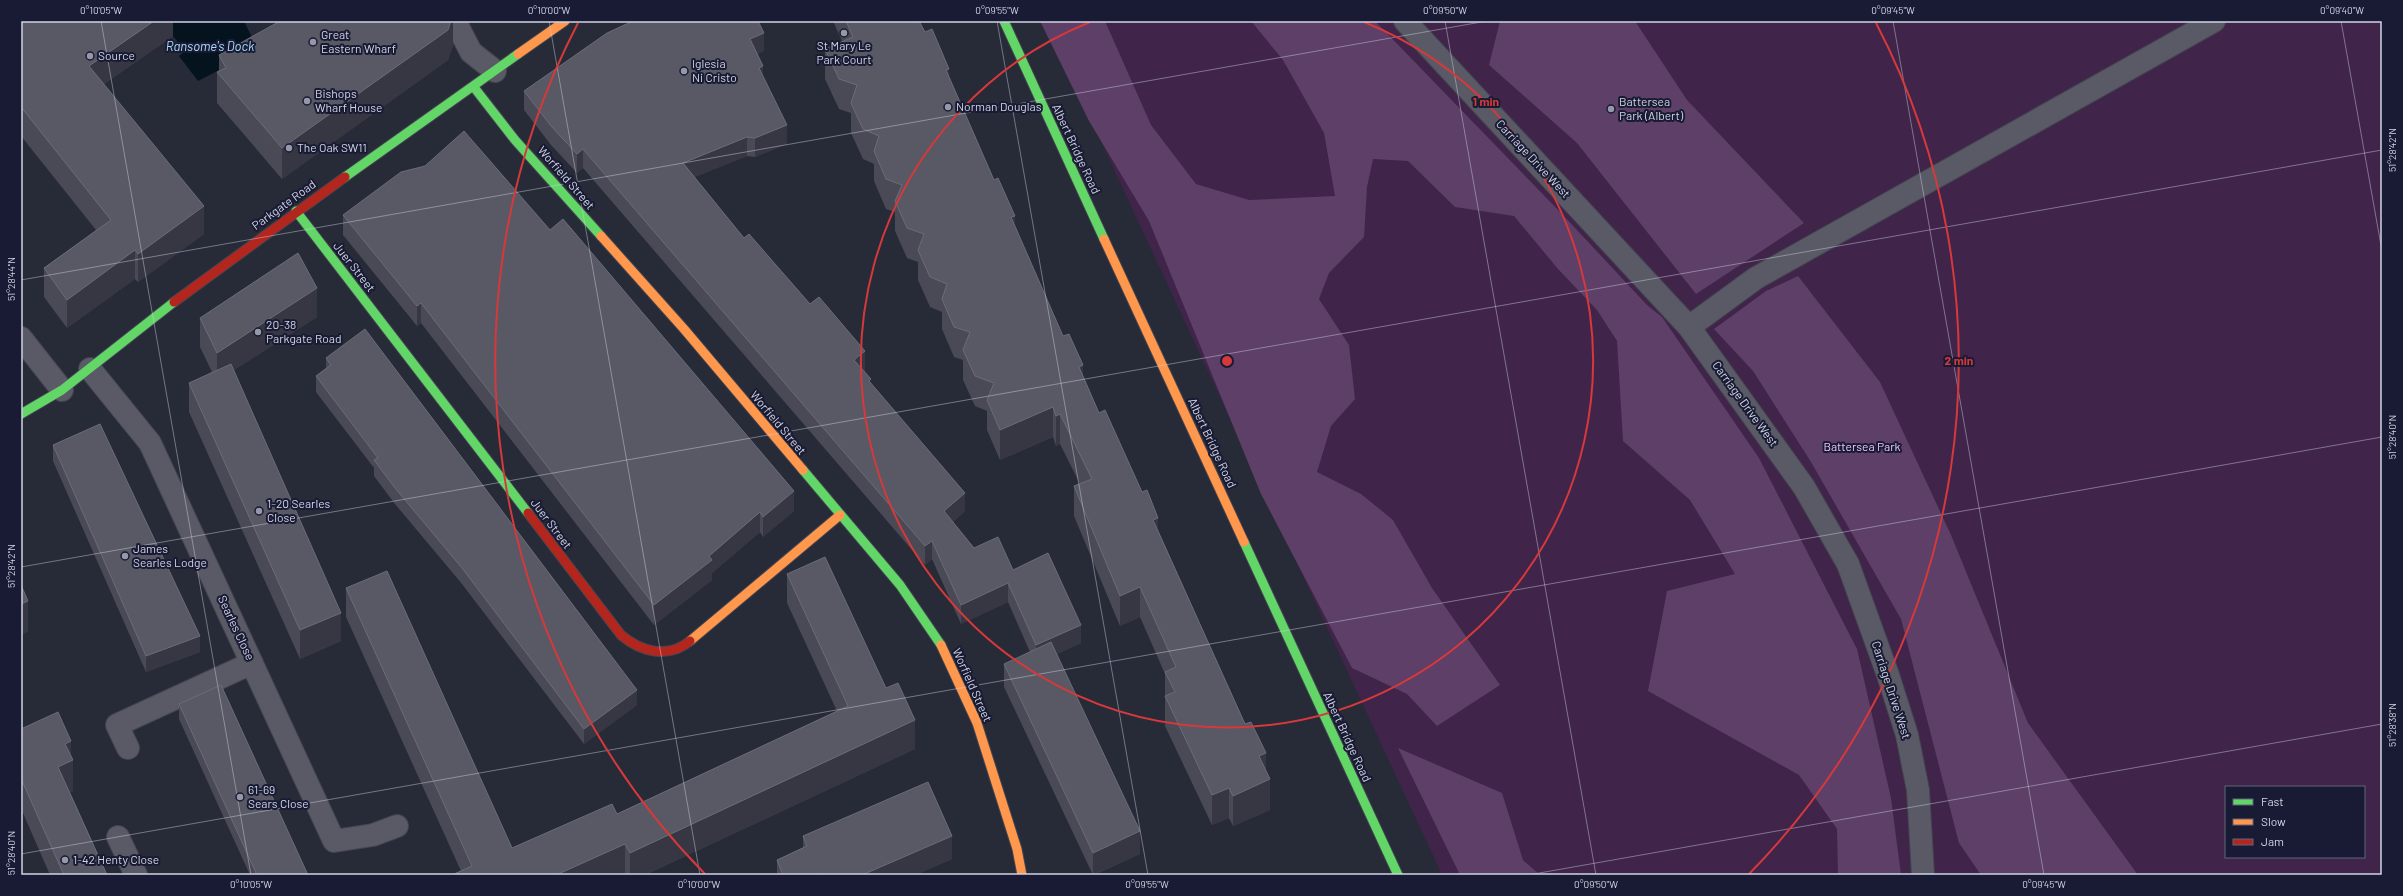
<svg xmlns="http://www.w3.org/2000/svg" width="2403" height="896" font-family="Barlow,sans-serif">
  <style>
    .green { fill: #40244a; fill-rule: evenodd }
    .forest { fill: #5d3f67 }
    .water { fill: #04131e }
    .lines { fill: none; stroke-linecap: round; stroke-linejoin: round }
    .street-casing { stroke: #444551; stroke-width: 24 }
    .fast-casing { stroke: #444551; stroke-width: 11 }
    .slow-casing { stroke: #444551; stroke-width: 11 }
    .jam-casing { stroke: #444551; stroke-width: 11 }
    .street { stroke: #595a65; stroke-width: 22 }
    .fast { stroke: #63d668; stroke-width: 9 }
    .slow { stroke: #ff974d; stroke-width: 9 }
    .jam { stroke: #b3261e; stroke-width: 9 }
    .wall { fill: #4a4a56 }
    .shaded-wall { fill: #363743 }
    .building { fill: #585965; stroke: #6b6c79 }
    .ticks { fill: none; stroke: #d0d4e4; stroke-width: 1; stroke-opacity: 0.45 }
    .ring { fill: none; stroke: #d5393b; stroke-width: 2 }
    .poi-dot { fill: #9598a7; stroke: #181b33; stroke-width: 1.5 }
    .labels { text-anchor: middle; stroke-width: 4; stroke-linejoin: round; paint-order: stroke }
    .poi-label { font-size: 12px; fill: #d0d4e4; stroke: #181b33; text-anchor: start }
    .street-label { font-size: 12px; fill: #d0d4e4; stroke: #181b33 }
    .park-label { font-size: 12px; fill: #f1c5fd; stroke: #181b33 }
    .water-label { font-size: 13px; font-style: italic; fill: #a9ddfb; stroke: #181b33 }
    .centre { fill: #d5393b; stroke: #181b33; stroke-width: 2 }
    .ring-label { font-size: 12px; text-anchor: middle; font-weight: bold; fill: #d5393b; stroke: #181b33; stroke-width: 4; stroke-linejoin: round; paint-order: stroke }
    .neatline { fill: none; stroke: #d0d4e4; stroke-width: 1.5 }
    .ticks-label { font-size: 10px; text-anchor: middle; fill: #d0d4e4 }
  </style>
  <rect width="100%" height="100%" fill="#272a37"/>
  <path class="green" d="M1045,21H2382V875H1442ZM2226,787H2364V857H2226Z"/>
  <path class="forest" d="M1040,21H1105L1151,125L1196,184L1249,200L1335,196L1324,133L1283,60L1251,21H1375L1562,214L1647,305L1662,317L1759,458L1857,649L1891,798L1901,875H1838L1837,829L1799,775L1648,691L1667,591L1735,574L1690,500L1623,441L1617,341L1597,310L1558,269L1514,216L1455,207L1408,161L1373,159L1367,187L1364,237L1329,273L1319,299L1349,345L1355,399L1331,426L1317,472L1361,494L1393,520L1432,588L1500,685L1437,726L1407,694L1352,668L1261,494L1149,221L1089,121Z
    M1500,21H1635L1687,100L1804,223L1696,294L1577,143L1489,65Z
    M1798,276L1880,382L1951,535L2028,723L2138,875H1981L1959,843L1901,619L1811,462L1753,371L1714,329L1766,291Z
    M1398,748L1502,793L1523,860L1540,875H1460Z"/>
  <path class="water" d="M161,21H244L258,50L198,81L179,56L185,51Z"/>
  <g class="lines">
    <defs>
      <path id="street" d="M455,21L471,52L495,71
        M1405,21L1689,327L1804,487L1848,564L1888,675L1907,735L1918,790L1923,875
        M1689,327L1756,278L2214,21
        M21,338L62,390
        M90,369L150,443L334,841L373,835L397,826
        M128,748L117,725L252,663
        M118,837L136,875"/>
      <path id="fast" d="M1004,21L1104,239
        M473,86L515,140L601,236
        M345,177L518,54
        M296,211L528,513
        M21,414L62,390L174,302
        M803,470L900,585L941,645
        M1244,542L1398,875"/>
      <path id="slow" d="M518,54L565,21
        M601,236L684,329L803,470
        M1104,239L1244,542
        M690,641L840,515
        M941,645L977,723L1017,849L1022,875"/>
      <path id="jam" d="M174,302L345,177
        M528,513L621,635C641,652 668,659 690,641"/>
    </defs>
    <use href="#street" class="street-casing"/>
    <use href="#fast" class="fast-casing"/>
    <use href="#slow" class="slow-casing"/>
    <use href="#jam" class="jam-casing"/>
    <use href="#street" class="street"/>
    <use href="#fast" class="fast"/>
    <use href="#slow" class="slow"/>
    <use href="#jam" class="jam"/>
  </g>
  <path class="wall" d="M21,21H173V36L104,84L204,234L138,282L135,279L67,328L44,297V268L96,230L21,136Z
    M277,21H453V45L448,60L282,179L217,103V72L219,71V55L278,23Z
    M833,21H919L949,79L1063,336L1083,376L1099,413L1158,530L1266,771L1270,810L1233,826L1229,818L1212,825L1165,726V674L1140,617L1120,626L1074,516V486L1080,484L1060,444L1056,446L1053,437L1000,460L987,430V411L975,406L963,380V360L954,357L942,329V312L930,307L918,280V262L907,258L895,231V212L886,209L874,181V164L863,159L851,133V113L839,109L825,79V49L842,41Z
    M764,51L757,54L763,76L787,144L755,157L747,156L694,177L744,238L865,370L864,371L871,384L965,511L953,522L974,548L1013,570L1081,643L1057,654L1140,854L1094,875H1093L1004,687V664L1030,652L1008,602L961,624L932,559L925,565L583,168L577,173L551,145L524,110V91Z
    M343,215L550,230L794,511L763,537L760,532L712,573V580L654,625L421,323L417,326L343,235Z
    M317,317L234,370L341,641L300,659L189,412V383L212,372L200,347V318Z
    M326,358L637,705L584,744L462,584L395,504L374,476V468L316,392V376L326,368Z
    M53,445L200,652L146,672L53,461Z
    M787,574L886,688L915,749L645,875H626L625,873L621,875H452L461,871L346,617V588L512,848L617,814L837,711L787,603Z
    M179,704L308,875H250L179,719Z
    M21,729L71,756L73,791L70,792L107,875H50L23,813Z
    M803,836L952,859L915,875H777V860L803,848Z"/>
  <path class="shaded-wall" d="M154,21H173V36L89,94V66Z
    M451,21H453V45L448,60L282,179V148Z
    M764,33V51L750,57V39Z
    M763,66V85L759,68Z
    M949,69V99L946,70Z
    M787,125V144L755,157V138Z
    M747,137V156L683,182V163Z
    M583,149V168L577,173V154Z
    M204,206V234L138,282V254Z
    M1015,216V246L1011,217Z
    M135,250V279L67,328V300Z
    M317,288V317L217,381V353Z
    M421,303V323L417,326V306Z
    M865,351V370L854,378V360Z
    M1083,365V395L1079,367Z
    M1053,407V437L1000,460V430Z
    M1060,414V444L1056,446V416Z
    M794,491V511L763,537V517Z
    M965,493V511L944,530V511Z
    M760,512V532L712,573V580L654,625V605Z
    M1158,518V548L1153,520Z
    M932,541V559L925,565V546Z
    M1008,583V602L961,624V605Z
    M1140,587V617L1120,626V596Z
    M28,601V632L21,635V604Z
    M341,613V641L300,659V630Z
    M1081,625V643L1036,664V645Z
    M200,636V652L146,672V656Z
    M637,690V705L584,744V729Z
    M915,720V749L645,875H630V853Z
    M71,741V761L73,760V791L58,798V767L65,744Z
    M1266,753V781L1270,779V810L1233,826V796L1259,756Z
    M21,783H23V813L21,814Z
    M1229,788V818L1212,825V795Z
    M1140,831V854L1093,875V853Z
    M952,836V859L915,875H862Z
    M625,844V873L621,875H556Z"/>
  <path class="building" d="M21,21H154L89,66L204,206L138,254L135,250L67,300L44,268L111,220L21,107Z
    M280,21H451L448,30L282,148L217,72L226,68L219,55Z
    M633,21H758L764,33L750,39L763,66L759,68L787,125L755,138L747,137L683,163L744,238L749,234L810,304L819,297L865,351L854,360L871,379L869,381L965,493L944,511L974,548L998,537L1013,570L1048,553L1081,625L1036,645L1008,583L961,605L932,541L925,546L583,149L577,154L551,126L524,91L607,33Z
    M846,21H919L925,32L932,29L949,69L946,70L994,180L998,178L1015,216L1011,217L1063,336L1069,334L1083,365L1079,367L1099,413L1105,410L1142,492L1147,490L1158,518L1153,520L1245,724L1251,722L1266,753L1259,756L1270,779L1233,796L1229,788L1212,795L1165,696L1175,692L1165,672L1176,667L1140,587L1120,596L1074,486L1092,479L1060,414L1056,416L1053,407L1000,430L987,400L994,383L975,376L963,350L970,332L954,327L942,299L947,284L930,277L918,250L924,234L907,228L895,201L902,185L886,179L874,151L879,136L863,129L851,103L857,85L839,79L825,49L853,37Z
    M464,131L550,230L563,219L794,491L763,517L760,512L709,556L712,560L654,605L421,303L417,306L343,215L401,172L425,166Z
    M298,253L317,288L217,353L200,318Z
    M365,329L637,690L584,729L462,568L395,488L374,460L378,458L316,376L331,365L326,358Z
    M231,364L341,613L300,630L189,383Z
    M100,424L200,636L146,656L53,445Z
    M825,557L886,688L898,683L915,720L630,853L625,844L556,875H452L472,866L346,588L387,571L512,848L612,804L617,814L848,706L787,574Z
    M21,585L28,601L21,604Z
    M1051,642L1140,831L1093,853L1004,664Z
    M221,685L308,875H257L179,704Z
    M58,712L71,741L65,744L73,760L58,767L107,875H64L23,783H21V729Z
    M928,782L952,836L862,875H820L819,874L816,875H783L777,860L807,846L803,836Z"/>
  <path class="ticks" d="M101,21L251,875M549,21L700,875M997,21L1148,875M1445,21L1596,875M1893,21L2044,875M2341,21L2382,251M21,280L1487,21M21,567L2382,150M21,854L2382,437M1528,875L2382,724"/>
  <g class="ring">
    <path d="M1364 22A366 366 0 1 1 1090 22"/>
    <path d="M705 874A732 732 0 0 1 578 23M1876 23A732 732 0 0 1 1749 874"/>
  </g>
  <g class="poi-dot">
    <circle cx="844" cy="33" r="4"/>
    <circle cx="313" cy="42" r="4"/>
    <circle cx="90" cy="56" r="4"/>
    <circle cx="684" cy="71" r="4"/>
    <circle cx="307" cy="101" r="4"/>
    <circle cx="948" cy="107" r="4"/>
    <circle cx="1611" cy="109" r="4"/>
    <circle cx="289" cy="148" r="4"/>
    <circle cx="258" cy="332" r="4"/>
    <circle cx="259" cy="511" r="4"/>
    <circle cx="125" cy="556" r="4"/>
    <circle cx="240" cy="797" r="4"/>
    <circle cx="65" cy="860" r="4"/>
  </g>
  <g class="labels">
    <g class="poi-label">
      <text x="321" y="39">Great<tspan x="321" dy="14">Eastern Wharf</tspan></text>
      <text x="844" y="50" text-anchor="middle">St Mary Le<tspan x="844" dy="14">Park Court</tspan></text>
      <text x="98" y="60">Source</text>
      <text x="692" y="68">Iglesia<tspan x="692" dy="14">Ni Cristo</tspan></text>
      <text x="315" y="98">Bishops<tspan x="315" dy="14">Wharf House</tspan></text>
      <text x="1619" y="106">Battersea<tspan x="1619" dy="14">Park (Albert)</tspan></text>
      <text x="956" y="111">Norman Douglas</text>
      <text x="297" y="152">The Oak SW11</text>
      <text x="266" y="329">20-38<tspan x="266" dy="14">Parkgate Road</tspan></text>
      <text x="267" y="508">1-20 Searles<tspan x="267" dy="14">Close</tspan></text>
      <text x="133" y="553">James<tspan x="133" dy="14">Searles Lodge</tspan></text>
      <text x="248" y="794">61-69<tspan x="248" dy="14">Sears Close</tspan></text>
      <text x="73" y="864">1-42 Henty Close</text>
    </g>
    <g class="street-label">
      <text transform="translate(1076 149) rotate(65)" y="4">Albert Bridge Road</text>
      <text transform="translate(1533 159) rotate(47)" y="4">Carriage Drive West</text>
      <text transform="translate(566 178) rotate(49)" y="4">Worfield Street</text>
      <text transform="translate(284 205) rotate(-36)" y="4">Parkgate Road</text>
      <text transform="translate(354 267) rotate(52)" y="4">Juer Street</text>
      <text transform="translate(1745 404) rotate(54)" y="4">Carriage Drive West</text>
      <text transform="translate(778 423) rotate(50)" y="4">Worfield Street</text>
      <text transform="translate(1212 443) rotate(65)" y="4">Albert Bridge Road</text>
      <text transform="translate(551 524) rotate(53)" y="4">Juer Street</text>
      <text transform="translate(236 628) rotate(65)" y="4">Searles Close</text>
      <text transform="translate(972 685) rotate(66)" y="4">Worfield Street</text>
      <text transform="translate(1891 690) rotate(72)" y="4">Carriage Drive West</text>
      <text transform="translate(1347 737) rotate(65)" y="4">Albert Bridge Road</text>
    </g>
    <g class="park-label">
      <text x="1862" y="451">Battersea Park</text>
    </g>
    <g class="water-label">
      <text x="210" y="51">Ransome's Dock</text>
    </g>
  </g>
  <circle cx="1227" cy="361" r="6" class="centre"/>
  <g class="ring-label">
    <text x="1486" y="106">1 min</text>
    <text x="1959" y="365">2 min</text>
  </g>
  <rect width="2403" height="896" fill="none" stroke="#181b33" stroke-width="44"/>
  <rect x="2225" y="786" width="140" height="72" fill="#181b33" stroke="#62657a"/>
  <rect x="2233" y="799" width="20" height="6" fill="#63d668" stroke="#62657a"/>
  <text x="2261" y="806" font-size="12" fill="#d0d4e4">Fast</text>
  <rect x="2233" y="819" width="20" height="6" fill="#ff974d" stroke="#62657a"/>
  <text x="2261" y="826" font-size="12" fill="#d0d4e4">Slow</text>
  <rect x="2233" y="839" width="20" height="6" fill="#b3261e" stroke="#62657a"/>
  <text x="2261" y="846" font-size="12" fill="#d0d4e4">Jam</text>
  <rect x="22" y="22" width="2359" height="852" class="neatline"/>
  <g class="ticks-label">
    <text x="101" y="14">0°10'05"W</text>
    <text x="549" y="14">0°10'00"W</text>
    <text x="997" y="14">0°09'55"W</text>
    <text x="1445" y="14">0°09'50"W</text>
    <text x="1893" y="14">0°09'45"W</text>
    <text x="2342" y="14">0°09'40"W</text>
    <text transform="translate(2392 150) rotate(-90)" y="4">51°28'42"N</text>
    <text transform="translate(11 279) rotate(-90)" y="4">51°28'44"N</text>
    <text transform="translate(2392 437) rotate(-90)" y="4">51°28'40"N</text>
    <text transform="translate(11 566) rotate(-90)" y="4">51°28'42"N</text>
    <text transform="translate(2392 725) rotate(-90)" y="4">51°28'38"N</text>
    <text transform="translate(11 853) rotate(-90)" y="4">51°28'40"N</text>
    <text x="251" y="888">0°10'05"W</text>
    <text x="699" y="888">0°10'00"W</text>
    <text x="1147" y="888">0°09'55"W</text>
    <text x="1596" y="888">0°09'50"W</text>
    <text x="2044" y="888">0°09'45"W</text>
  </g>
</svg>
